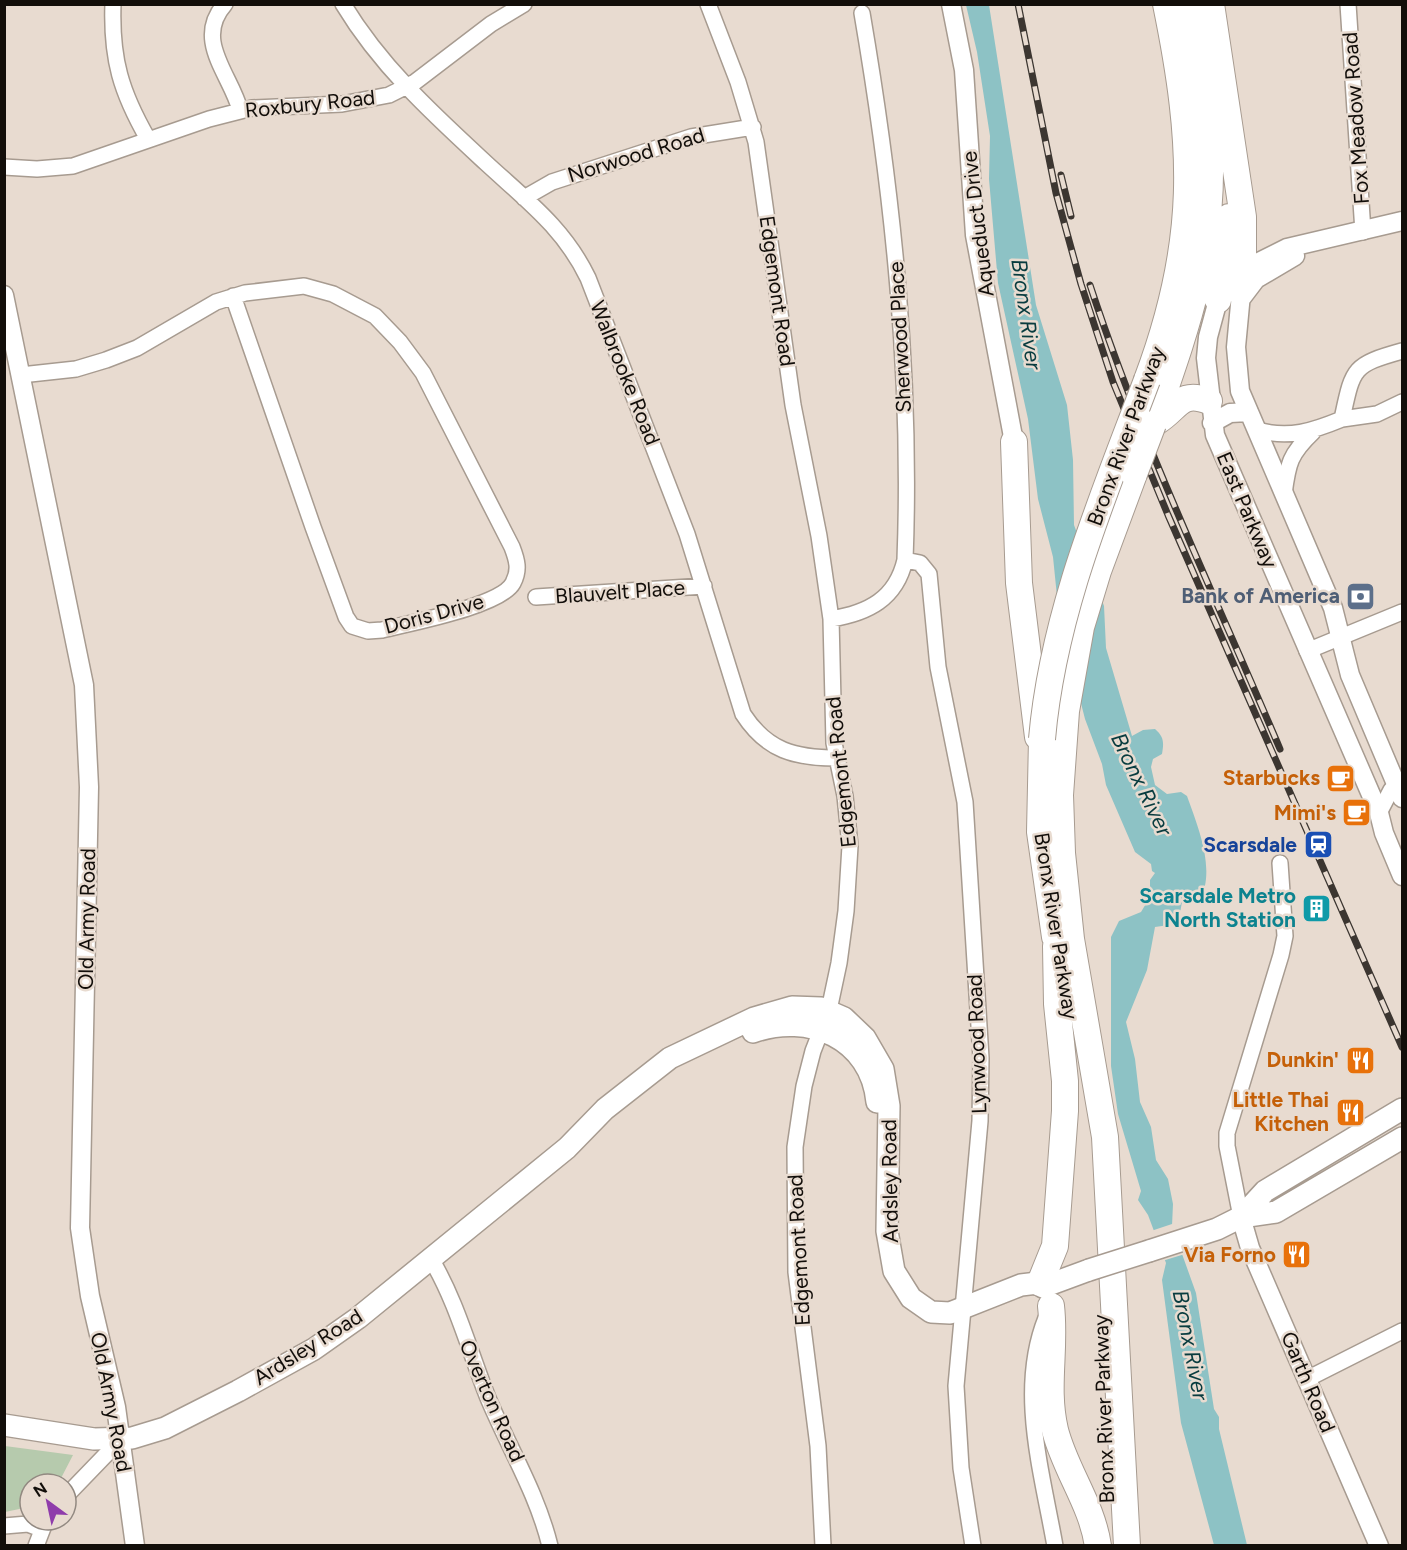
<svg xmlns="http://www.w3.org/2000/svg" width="1407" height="1550" font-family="Figtree,sans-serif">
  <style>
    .green { fill: #b6caad }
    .water { fill: #8dc2c5 }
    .pier { fill: #e8dbd0 }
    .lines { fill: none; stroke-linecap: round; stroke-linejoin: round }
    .minor-casing { stroke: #a79b90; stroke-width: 18 }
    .tertiary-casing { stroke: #a79b90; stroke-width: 21 }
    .secondary-casing { stroke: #a79b90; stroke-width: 24 }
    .trunk-casing { stroke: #a79b90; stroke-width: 28 }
    .minor { stroke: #fff; stroke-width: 15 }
    .tertiary { stroke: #fff; stroke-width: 18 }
    .secondary { stroke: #fff; stroke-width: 21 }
    .trunk { stroke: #fff; stroke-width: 26 }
    .rail-casing { stroke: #3c3631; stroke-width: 7 }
    .rail { stroke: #e8dbd0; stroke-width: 4.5; stroke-dasharray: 14; stroke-linecap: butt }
    .secondary-bridge-casing { stroke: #a79b90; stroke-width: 24; stroke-linecap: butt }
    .trunk-bridge-casing { stroke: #a79b90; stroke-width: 28; stroke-linecap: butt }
    .secondary-bridge { stroke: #fff; stroke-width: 21 }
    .trunk-bridge { stroke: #fff; stroke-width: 26 }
    .labels { text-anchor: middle; stroke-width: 5; stroke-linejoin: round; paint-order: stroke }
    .street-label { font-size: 21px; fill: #120e0a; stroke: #e8dbd0 }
    .service-label { font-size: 21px; font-weight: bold; fill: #4e5e75; stroke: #e8dbd0; text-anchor: end }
    .food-label { font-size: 21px; font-weight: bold; fill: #c56008; stroke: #e8dbd0; text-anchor: end }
    .transit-label { font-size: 21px; font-weight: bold; fill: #164399; stroke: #e8dbd0; text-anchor: end }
    .culture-label { font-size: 21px; font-weight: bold; fill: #0d838f; stroke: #e8dbd0; text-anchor: end }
    .water-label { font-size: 22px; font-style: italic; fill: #083c3f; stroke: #e8dbd0 }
  </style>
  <rect width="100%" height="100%" fill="#e8dbd0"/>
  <path class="green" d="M5,1446L73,1455L58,1484H30V1504L24,1508L5,1512Z"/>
  <path class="water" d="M966,5H989L1036,305L1067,405L1073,460L1074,525L1104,606L1106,648L1132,736L1143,730L1155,729C1164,737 1164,742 1162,754L1153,759L1151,767L1155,785L1167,794L1181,792L1187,796C1198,827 1216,869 1200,900L1182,902L1180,913L1169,925L1155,927L1147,970L1126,1022L1135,1059L1140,1102L1151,1127L1156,1160L1168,1179L1173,1204L1172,1226L1196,1293L1214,1409L1219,1417V1429L1247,1545H1214L1181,1423L1162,1280L1166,1263L1148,1215L1138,1200L1141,1191L1118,1114L1111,1066V937L1119,921L1141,912L1150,897V880L1155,873L1152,871L1151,864L1135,852L1106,785L1102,764L1085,719L1059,616L1053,557L1038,499L1028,419L998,283L989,179L990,136L977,52Z"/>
  <path class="pier" d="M1175,1223L1185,1254L1162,1261L1151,1231Z"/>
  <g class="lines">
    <defs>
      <path id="minor" d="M113,4C111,59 121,92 148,139
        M225,4C193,40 231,75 240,110
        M343,4C381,67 434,115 486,163C526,200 564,228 588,278L687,534L743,714C767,751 795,758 837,758
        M708,4L738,82L756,142L793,405L819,536L831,619L834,743L845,796L850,846L846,911L839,963L829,1010L813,1051L804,1086L795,1147L796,1272L818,1446L823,1546
        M1348,4L1363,232
        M4,167L37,169L73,166L209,119L252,108L342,104L389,95L415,82L491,24L524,4
        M524,198L552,182L691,137L753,127
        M1402,351C1352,365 1353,368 1342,419L1377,414L1402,402
        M21,375L76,369L106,360L137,348L216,302L245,293L304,286L333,294L375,316L400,342L423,373L512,547C517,560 520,570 513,583C501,606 409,623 382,630L368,631L352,626L346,617L313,527L233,296
        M1257,430C1289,439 1313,431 1342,419
        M1284,494C1288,463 1290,454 1313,432
        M905,560L920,563L929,574L938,667L965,802L981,1058L980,1121L956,1386L961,1468L973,1546
        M536,597L704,586
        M831,619C868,613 896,599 905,560C912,376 893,194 862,13
        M1307,651L1402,612
        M1379,813L1391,790L1402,780
        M1241,1217L1227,1146V1133L1281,955L1285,936L1280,863
        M431,1259C456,1300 470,1353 488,1398C509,1448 537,1493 550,1546
        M1046,1318C1017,1390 1042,1472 1055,1546
        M1307,1379L1402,1331
        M66,1496L121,1439
        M4,1526L28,1524L41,1529
        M36,1546L46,1520"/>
      <path id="tertiary" d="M951,4L964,70L975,235L1014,442
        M1402,221L1287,248L1253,265L1218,300L1208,337L1206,358L1215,435L1379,813L1384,833L1402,876
        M1243,273L1236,347L1240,391L1333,608L1350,675L1402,798
        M4,295L84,685L89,787L80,1228L90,1296L116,1407L135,1546
        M1240,300L1256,279L1295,256
        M1212,423L1230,413L1249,412
        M1241,1217L1250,1248L1379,1546"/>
      <path id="secondary" d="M753,1032C808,1012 871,1038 877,1102
        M1241,1217L1276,1212L1402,1138
        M1149,1251L1217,1229L1241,1217L1265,1191L1402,1109
        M1043,1287L1089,1270
        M4,1425L94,1439L132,1438L165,1428L238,1391L314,1349L358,1318L567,1148L605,1109L670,1058L754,1018L792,1007L821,1008L844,1018L865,1038L883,1069L889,1106L887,1231L894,1271L911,1298L931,1312L950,1313L1021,1285L1054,1281"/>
      <path id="trunk" d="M1211,4L1243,217V273
        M1218,300L1227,245L1229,217
        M1147,380C1199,242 1195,146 1166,4
        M1156,422C1179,408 1179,390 1209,401
        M1153,424C1185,331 1212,260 1210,158C1209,107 1198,56 1191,4
        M1014,442L1019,583L1038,737
        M1042,739L1040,832L1055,937
        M1040,1283L1055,1246L1065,1111V1081L1057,1004L1056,946
        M1051,1306C1056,1348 1045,1388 1055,1430C1065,1470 1092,1504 1098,1546
        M1127,1546L1105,1137L1071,939L1062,853L1060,795L1066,711L1081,627L1098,571L1134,474"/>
    </defs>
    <use href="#minor" class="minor-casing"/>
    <use href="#tertiary" class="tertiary-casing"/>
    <use href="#secondary" class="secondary-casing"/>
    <use href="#trunk" class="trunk-casing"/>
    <use href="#minor" class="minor"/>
    <use href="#tertiary" class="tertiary"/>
    <use href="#secondary" class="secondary"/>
    <use href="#trunk" class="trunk"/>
    <defs>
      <path id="rail" d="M1018,4L1056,193L1081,284L1113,382L1168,515L1402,1047
        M1061,175L1071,216
        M1090,285C1142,444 1215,596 1280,749"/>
    </defs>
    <use href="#rail" class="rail-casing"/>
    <use href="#rail" class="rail"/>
    <defs>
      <path id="secondary-bridge" d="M1089,1270L1149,1251"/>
      <path id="trunk-bridge" d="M1134,474L1153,424
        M1042,739C1053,613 1103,497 1147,380"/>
    </defs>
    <use href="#secondary-bridge" class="secondary-bridge-casing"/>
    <use href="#trunk-bridge" class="trunk-bridge-casing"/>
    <use href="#secondary-bridge" class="secondary-bridge"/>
    <use href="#trunk-bridge" class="trunk-bridge"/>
  </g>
  <defs>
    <symbol id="bank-square" viewBox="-11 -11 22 22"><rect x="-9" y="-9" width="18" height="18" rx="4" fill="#5c6f8a" stroke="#e8dbd0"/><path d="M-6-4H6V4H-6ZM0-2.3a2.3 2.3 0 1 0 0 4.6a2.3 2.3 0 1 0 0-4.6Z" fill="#fff"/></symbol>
    <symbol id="cafe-square" viewBox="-11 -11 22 22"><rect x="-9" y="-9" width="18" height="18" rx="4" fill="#e8710a" stroke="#e8dbd0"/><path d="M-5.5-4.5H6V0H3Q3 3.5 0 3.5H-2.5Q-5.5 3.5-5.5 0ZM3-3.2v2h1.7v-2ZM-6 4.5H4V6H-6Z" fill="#fff"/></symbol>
    <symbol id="station-square" viewBox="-11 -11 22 22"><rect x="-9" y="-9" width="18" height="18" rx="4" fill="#1a4fb4" stroke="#e8dbd0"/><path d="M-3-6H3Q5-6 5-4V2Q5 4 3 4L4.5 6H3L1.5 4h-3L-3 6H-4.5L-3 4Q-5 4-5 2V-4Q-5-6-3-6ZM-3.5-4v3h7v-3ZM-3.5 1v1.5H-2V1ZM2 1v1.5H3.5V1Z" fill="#fff"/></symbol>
    <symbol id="building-square" viewBox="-11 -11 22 22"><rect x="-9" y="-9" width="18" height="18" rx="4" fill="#0f9aa8" stroke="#e8dbd0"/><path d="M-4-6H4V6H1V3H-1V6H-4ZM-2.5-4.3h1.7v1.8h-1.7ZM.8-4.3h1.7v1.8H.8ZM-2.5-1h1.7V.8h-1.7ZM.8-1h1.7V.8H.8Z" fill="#fff"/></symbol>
    <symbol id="restaurant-square" viewBox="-11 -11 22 22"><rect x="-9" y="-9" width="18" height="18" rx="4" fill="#e8710a" stroke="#e8dbd0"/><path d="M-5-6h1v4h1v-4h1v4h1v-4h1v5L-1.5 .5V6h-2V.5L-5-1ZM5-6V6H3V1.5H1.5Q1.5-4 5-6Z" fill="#fff"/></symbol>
  </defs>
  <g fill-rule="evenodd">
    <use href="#bank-square" x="1344" y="580" width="33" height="33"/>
    <use href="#cafe-square" x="1324" y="762" width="33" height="33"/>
    <use href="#cafe-square" x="1340" y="796" width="33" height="33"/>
    <use href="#station-square" x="1302" y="828" width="33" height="33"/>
    <use href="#building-square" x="1300" y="892" width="33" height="33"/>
    <use href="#restaurant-square" x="1344" y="1044" width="33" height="33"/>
    <use href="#restaurant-square" x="1334" y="1096" width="33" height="33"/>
    <use href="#restaurant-square" x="1280" y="1238" width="33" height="33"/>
  </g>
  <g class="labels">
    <g class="street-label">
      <text transform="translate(310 104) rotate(-6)" y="7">Roxbury Road</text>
      <text transform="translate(1356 118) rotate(-94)" y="7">Fox Meadow Road</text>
      <text transform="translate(636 155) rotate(-17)" y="7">Norwood Road</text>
      <text transform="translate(978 224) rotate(-97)" y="7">Aqueduct Drive</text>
      <text transform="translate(777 291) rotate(82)" y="7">Edgemont Road</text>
      <text transform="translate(900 337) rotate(-93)" y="7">Sherwood Place</text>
      <text transform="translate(625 373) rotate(68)" y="7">Walbrooke Road</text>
      <text transform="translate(1126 436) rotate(-70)" y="7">Bronx River Parkway</text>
      <text transform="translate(1247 510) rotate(67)" y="7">East Parkway</text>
      <text transform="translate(620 592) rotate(-4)" y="7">Blauvelt Place</text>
      <text transform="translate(434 614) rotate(-15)" y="7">Doris Drive</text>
      <text transform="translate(841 772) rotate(-96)" y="7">Edgemont Road</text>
      <text transform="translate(87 919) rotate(-89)" y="7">Old Army Road</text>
      <text transform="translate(1056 926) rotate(81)" y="7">Bronx River Parkway</text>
      <text transform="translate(977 1044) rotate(-92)" y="7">Lynwood Road</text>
      <text transform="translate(890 1181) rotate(-91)" y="7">Ardsley Road</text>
      <text transform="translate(799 1250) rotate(-93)" y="7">Edgemont Road</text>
      <text transform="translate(308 1347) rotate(-32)" y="7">Ardsley Road</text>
      <text transform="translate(1308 1382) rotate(67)" y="7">Garth Road</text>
      <text transform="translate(492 1401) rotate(66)" y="7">Overton Road</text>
      <text transform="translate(111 1402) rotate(79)" y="7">Old Army Road</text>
      <text transform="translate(1104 1409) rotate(-92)" y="7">Bronx River Parkway</text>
    </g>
    <g class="service-label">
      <text x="1340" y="603">Bank of America</text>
    </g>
    <g class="food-label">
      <text x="1320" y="785">Starbucks</text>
      <text x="1336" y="820">Mimi's</text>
      <text x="1339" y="1067">Dunkin'</text>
      <text x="1329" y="1107">Little Thai<tspan x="1329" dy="24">Kitchen</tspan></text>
      <text x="1276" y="1262">Via Forno</text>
    </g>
    <g class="transit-label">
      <text x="1297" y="852">Scarsdale</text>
    </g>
    <g class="culture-label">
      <text x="1296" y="903">Scarsdale Metro<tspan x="1296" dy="24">North Station</tspan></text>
    </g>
    <g class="water-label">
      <text transform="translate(1027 314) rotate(82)" y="8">Bronx River</text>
      <text transform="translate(1142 784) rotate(64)" y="8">Bronx River</text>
      <text transform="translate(1191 1345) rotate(79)" y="8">Bronx River</text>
    </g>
  </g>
  <rect width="1407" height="1550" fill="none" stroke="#120e0a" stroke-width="12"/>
  <g transform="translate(48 1502) rotate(327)"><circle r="28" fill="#e8dbd0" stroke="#928981" stroke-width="1.5"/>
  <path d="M0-4.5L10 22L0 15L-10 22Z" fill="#8f3cab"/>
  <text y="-9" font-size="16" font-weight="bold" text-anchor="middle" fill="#120e0a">N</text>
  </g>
</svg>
